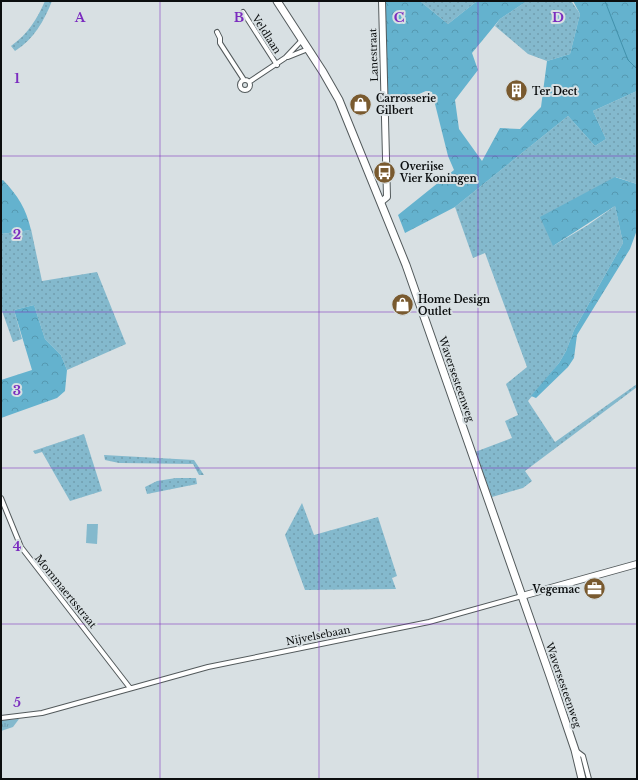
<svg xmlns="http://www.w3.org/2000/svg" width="638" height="780" font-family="'Libre Baskerville',serif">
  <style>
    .grass { fill: url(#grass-dots) }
    .forest { fill: url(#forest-crowns) }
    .park { fill: url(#park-tufts) }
    .pitch { fill: #84b9cd }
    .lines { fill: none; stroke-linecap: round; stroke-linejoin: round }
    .stream { stroke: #4291ab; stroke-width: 1 }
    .street-casing { stroke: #535a5c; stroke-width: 6 }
    .secondary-casing { stroke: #535a5c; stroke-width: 8 }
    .primary-casing { stroke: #535a5c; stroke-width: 9 }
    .street { stroke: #fff; stroke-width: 4 }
    .secondary { stroke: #fff; stroke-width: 6 }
    .primary { stroke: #fff; stroke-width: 7 }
    .grid { fill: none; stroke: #7b2cbf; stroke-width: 1; stroke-opacity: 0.55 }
    .labels { text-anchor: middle; stroke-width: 4; stroke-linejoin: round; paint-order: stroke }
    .street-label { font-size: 10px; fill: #0b0e0f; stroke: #d8e0e3 }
    .poi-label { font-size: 10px; font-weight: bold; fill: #0b0e0f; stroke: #d8e0e3; text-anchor: start }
    .grid-label { font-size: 13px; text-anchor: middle; font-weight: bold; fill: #7b2cbf; stroke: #d8e0e3; stroke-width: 4; stroke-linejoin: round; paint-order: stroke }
  </style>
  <defs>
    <pattern id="grass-dots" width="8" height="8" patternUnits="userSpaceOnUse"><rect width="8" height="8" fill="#84b9cd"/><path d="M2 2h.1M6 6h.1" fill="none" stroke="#719eaf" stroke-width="1.8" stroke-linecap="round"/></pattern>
    <pattern id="forest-crowns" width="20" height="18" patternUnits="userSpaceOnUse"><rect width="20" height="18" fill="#64b2ce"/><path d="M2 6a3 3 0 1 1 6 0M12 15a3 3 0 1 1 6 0" fill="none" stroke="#5598b0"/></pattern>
    <pattern id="park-tufts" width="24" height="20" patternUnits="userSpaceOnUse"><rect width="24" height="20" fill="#84b9cd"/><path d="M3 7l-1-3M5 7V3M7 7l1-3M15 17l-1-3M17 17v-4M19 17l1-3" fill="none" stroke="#719eaf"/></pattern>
  </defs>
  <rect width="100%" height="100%" fill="#d8e0e3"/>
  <path class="grass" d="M45,1H52C44,21 34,39 15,51L11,46C28,34 37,19 45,1Z
    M420,1H477L448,24Z
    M527,1L572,2L580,14L570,54L547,61L528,54L495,26L500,19Z
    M637,91V184L616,177L553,246L588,225L615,206L623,243L574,330L566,351L559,363L528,401L555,442L637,384V387L525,471L532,481L523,488L492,497L475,452L512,438L505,421L518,415L506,384L527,367L485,253L473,258L455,207L568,116L595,146L606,139L593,111Z
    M31,229L42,281L97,272L126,344L67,370L61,355L45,339L34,305L14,310L22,339L13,342L1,308V234L31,230Z
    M84,434L102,491L70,501L42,452L35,454L33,451Z
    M104,455L194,460L204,475H199L193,464L119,463L105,460Z
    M176,478H196L197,484L147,494L145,487L157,481Z
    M302,503L314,535L378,517L397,576L392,578L396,589L305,590L285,535Z"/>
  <path class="forest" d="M383,1H420L448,24L477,1H527L500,19L472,53L478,70L455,100L459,129L482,161L500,128L520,129L541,107L547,61L570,54L580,14L573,1H635L637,6V91L593,111L606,139L595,146L568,116L455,207L405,233L398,215L454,170L448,156L432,92L426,91L389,107L385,65Z
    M615,177L637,184V230L630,249L577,335L574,358L568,367L536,398L531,396L559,363L566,351L574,330L623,243L615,206L553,246L540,217Z
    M3,180C18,196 26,208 31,230L1,234V181Z
    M34,305L45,339L61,355L67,370L65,391L57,398L1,418V380L32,370L14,310Z"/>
  <path class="park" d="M19,719L13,727L1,731L2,720Z"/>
  <path class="pitch" d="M87,524H98L97,544L86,543Z"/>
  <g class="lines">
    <path class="stream" d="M605,1L628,60L637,69"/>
    <defs>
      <path id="street" d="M243,12L277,65
        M217,32L220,38V43L244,80
        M288,57L308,49
        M240 85a5 5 0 1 1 10 0a5 5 0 1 1-10 0Z
        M249,82L285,58L302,40
        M1,498L21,547L130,688
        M1,718L42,713L208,667L429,622L522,596
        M575,750L583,756L589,779"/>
      <path id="secondary" d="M381,202L387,197L382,1
        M522,596L637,564"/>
      <path id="primary" d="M277,1L323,72L339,100L406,265L550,676L575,750L582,779"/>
    </defs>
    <use href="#street" class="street-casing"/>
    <use href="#secondary" class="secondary-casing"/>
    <use href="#primary" class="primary-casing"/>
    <use href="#street" class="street"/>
    <use href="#secondary" class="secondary"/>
    <use href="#primary" class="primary"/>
  </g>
  <path class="grid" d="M160,1V779M319,1V779M478,1V779M1,156H637M1,312H637M1,468H637M1,624H637"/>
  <defs>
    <symbol id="building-disc" viewBox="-11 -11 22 22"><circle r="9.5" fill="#795a2f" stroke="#d8e0e3"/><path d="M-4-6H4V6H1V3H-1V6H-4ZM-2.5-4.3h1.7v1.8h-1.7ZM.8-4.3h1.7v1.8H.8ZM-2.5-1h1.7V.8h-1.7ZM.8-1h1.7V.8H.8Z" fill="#fff"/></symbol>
    <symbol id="shop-disc" viewBox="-11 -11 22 22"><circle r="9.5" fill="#795a2f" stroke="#d8e0e3"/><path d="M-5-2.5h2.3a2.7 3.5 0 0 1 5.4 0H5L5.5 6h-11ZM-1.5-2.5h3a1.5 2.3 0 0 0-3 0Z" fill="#fff"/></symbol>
    <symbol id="bus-disc" viewBox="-11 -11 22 22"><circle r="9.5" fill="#795a2f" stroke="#d8e0e3"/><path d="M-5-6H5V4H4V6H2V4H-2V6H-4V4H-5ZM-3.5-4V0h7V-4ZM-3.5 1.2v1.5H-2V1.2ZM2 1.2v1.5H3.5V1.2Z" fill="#fff"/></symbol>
    <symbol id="office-disc" viewBox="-11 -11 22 22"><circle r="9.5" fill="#795a2f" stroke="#d8e0e3"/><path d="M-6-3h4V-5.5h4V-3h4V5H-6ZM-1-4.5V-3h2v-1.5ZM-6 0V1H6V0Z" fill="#fff"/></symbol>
  </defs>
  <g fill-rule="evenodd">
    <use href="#building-disc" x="504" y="78" width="25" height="25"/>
    <use href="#shop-disc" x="348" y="92" width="25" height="25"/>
    <use href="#bus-disc" x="372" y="160" width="25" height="25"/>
    <use href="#shop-disc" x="390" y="292" width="25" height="25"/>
    <use href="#office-disc" x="582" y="576" width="25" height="25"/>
  </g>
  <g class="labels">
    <g class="street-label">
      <text transform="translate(267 34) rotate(57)" y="4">Veldlaan</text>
      <text transform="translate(373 55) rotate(-92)" y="4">Lanestraat</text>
      <text transform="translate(457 379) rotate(71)" y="4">Waversesteenweg</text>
      <text transform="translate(66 591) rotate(51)" y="4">Mommaertsstraat</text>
      <text transform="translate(318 635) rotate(-11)" y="4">Nijvelsebaan</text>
      <text transform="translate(564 685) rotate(71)" y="4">Waversesteenweg</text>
    </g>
    <g class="poi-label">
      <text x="532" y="95">Ter Dect</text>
      <text x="376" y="102">Carrosserie<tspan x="376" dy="12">Gilbert</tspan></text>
      <text x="400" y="170">Overijse<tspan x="400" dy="12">Vier Koningen</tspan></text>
      <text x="418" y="303">Home Design<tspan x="418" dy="12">Outlet</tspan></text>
      <text x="580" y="593" text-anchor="end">Vegemac</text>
    </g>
  </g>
  <g class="grid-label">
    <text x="80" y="22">A</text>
    <text x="239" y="22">B</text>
    <text x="399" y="22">C</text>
    <text x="558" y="22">D</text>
    <text x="17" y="83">1</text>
    <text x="17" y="239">2</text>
    <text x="17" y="395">3</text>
    <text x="17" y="551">4</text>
    <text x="17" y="707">5</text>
  </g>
  <rect width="638" height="780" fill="none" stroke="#0b0e0f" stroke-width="4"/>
</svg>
